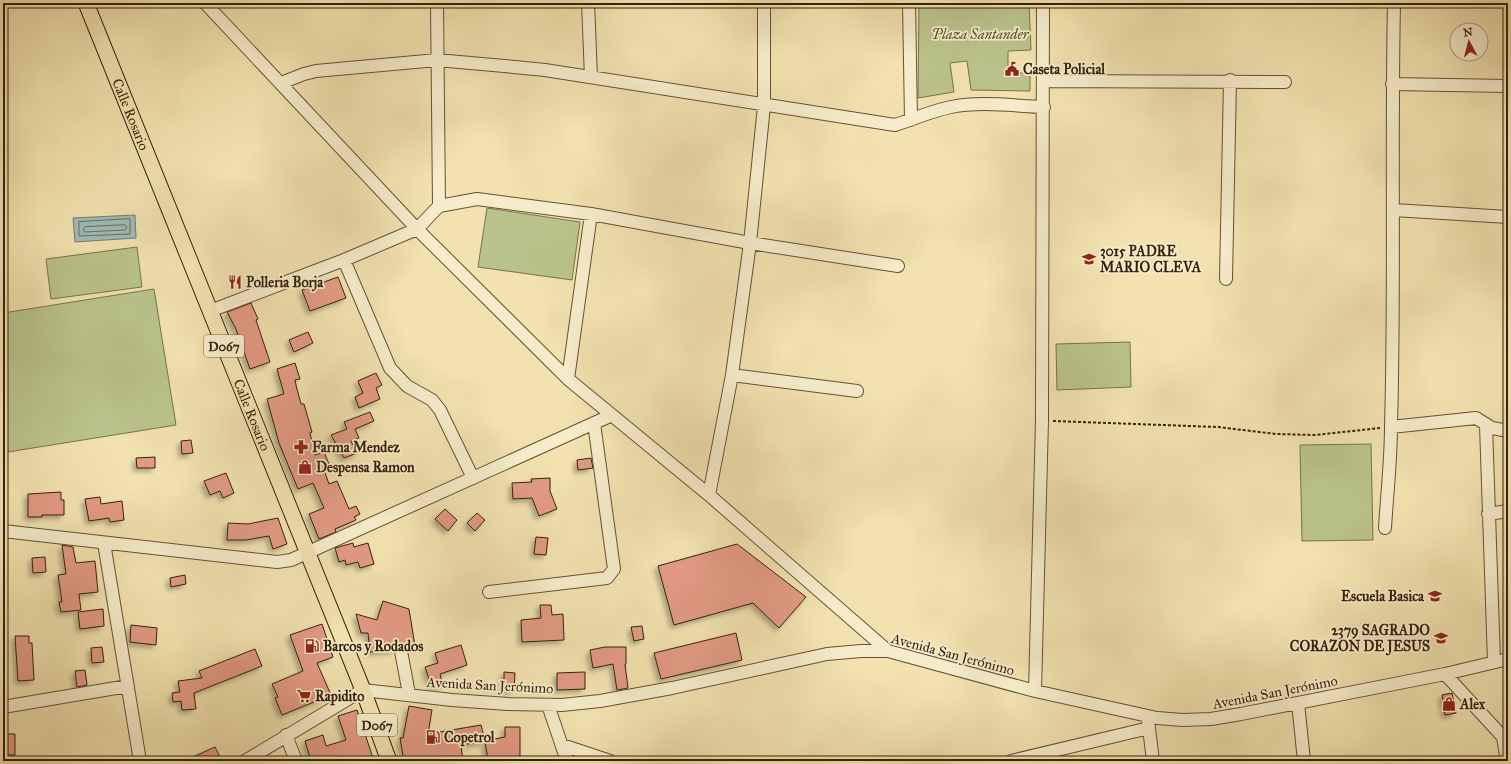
<svg xmlns="http://www.w3.org/2000/svg" width="1511" height="764" font-family="'IM FELL Great Primer',serif">
  <style>
    .green { fill: #bac38b; stroke: #78724b }
    .water { fill: #9fbbb6; stroke: #757d72 }
    .lines { fill: none; stroke-linecap: round; stroke-linejoin: round }
    .shore { stroke: #6a6e60; stroke-width: 1 }
    .building { fill: #e29a84; stroke: #35210b; filter: url(#shadow) }
    .minor-casing { stroke: #645134; stroke-width: 14 }
    .major-casing { stroke: #35210b; stroke-width: 17 }
    .path { stroke: #35210b; stroke-width: 2; stroke-dasharray: 3 2; stroke-linecap: butt }
    .minor { stroke: #f6eccb; stroke-width: 12 }
    .major { stroke: #f1e2af; stroke-width: 15 }
    .labels { text-anchor: middle; stroke-width: 3.5; stroke-linejoin: round; paint-order: stroke }
    .shield { fill: #f6eccb; stroke: #6f5e45; stroke-width: 1 }
    .shield-label { font-size: 13px; font-weight: bold; fill: #35210b }
    .park-label { font-size: 14px; font-style: italic; fill: #5d5231; stroke: #f6eccb }
    .poi-label { font-size: 14px; font-weight: bold; fill: #35210b; stroke: #f6eccb; text-anchor: start }
    .street-label { font-size: 14px; fill: #35210b; stroke: #f6eccb }
  </style>
  <defs>
    <filter id="shadow"><feDropShadow dx="-3.5" dy="3.5" stdDeviation="2" flood-color="#0004"/></filter>
  </defs>
  <rect width="100%" height="100%" fill="#f1e2af"/>
  <filter id="stains"><feTurbulence type="fractalNoise" baseFrequency=".005" numOctaves="4"/><feColorMatrix values="0 0 0 0 .2 0 0 0 0 .09 0 0 0 0 .02 0 0 0 .5 -.17"/></filter>
  <radialGradient id="worn" r=".72"><stop offset=".6" stop-color="#630" stop-opacity="0"/><stop offset="1" stop-color="#630" stop-opacity=".3"/></radialGradient>
  <path class="green" d="M919,3H1029L1031,50L1008,51V73H1030V91L971,90L967,61L950,63L954,92L918,98Z
    M487,208L580,222L572,280L478,267Z
    M137,247L142,287L51,299L46,259Z
    M154,289L176,425L8,452L3,419V313Z
    M1130,342L1131,387L1057,390L1056,344Z
    M1371,444L1373,540L1302,541L1300,445Z"/>
  <path class="water" d="M135,215L136,238L75,242L73,218Z"/>
  <g class="lines">
    <path class="shore" d="M130,219V234L79,236V222Z
      M125,225L127,228L125,230L85,232L83,230L85,227Z"/>
  </g>
  <path class="building" d="M338,277L346,298L310,311L302,290Z
    M251,303L258,319L256,320L270,362L250,369L236,329L227,312Z
    M308,332L313,343L294,352L289,340Z
    M295,363L300,379L295,380L296,385L301,404H304L312,432L310,433L315,455L324,452L329,464L323,467L329,484L337,481L349,509L356,506L360,514L354,517L356,520L335,529L336,532L319,539L309,514L324,508L313,483L298,489L279,443L267,399L284,394L277,369Z
    M376,373L382,385L376,388L380,399L359,408L355,397L363,393L358,381Z
    M370,412L374,421L355,429L359,438L351,441L357,453L344,458L331,435L347,429L344,422Z
    M191,440L193,453L182,454L181,441Z
    M155,457V468H137L136,458Z
    M591,458L593,468L578,470L577,460Z
    M226,473L234,493L223,498L220,491L210,495L204,481Z
    M550,478V491L557,509L539,516L532,498L513,499L512,483L532,482L531,479Z
    M61,492V500H64V515H42V517H28V494Z
    M100,497L101,504L122,501L124,520L110,522L109,518L89,521L85,499Z
    M445,509L457,520L448,531L435,519Z
    M477,513L485,520L475,531L467,523Z
    M278,518L287,544L273,549L269,536L246,540H227L228,523L248,524Z
    M536,537L548,538L546,555L534,554Z
    M353,543L354,547L368,543L374,564L360,568L358,562L346,565L345,560L339,562L335,548Z
    M737,544L806,597L779,628L753,603L674,625L658,566Z
    M62,545L73,547L76,563L95,561L98,592L79,594L81,610L61,612L59,602H62L58,575L66,574Z
    M45,557L46,572L33,573L32,558Z
    M185,575L186,584L171,587L170,578Z
    M383,601L409,609L415,646L407,648L400,644L396,646L394,650L370,652L368,633H361L356,614L377,620Z
    M540,605H551L552,615L563,614L564,640L522,642L521,620L541,618Z
    M103,609L104,626L80,629L78,612Z
    M322,624L333,657L317,663L331,695L282,715L275,698L278,697L272,684L303,671L290,635Z
    M131,625L157,628L156,645L130,642Z
    M642,626L644,639L634,641L631,627Z
    M736,633L742,660L661,679L654,653Z
    M15,636H29V643H32L34,680L18,681Z
    M461,645L467,665L440,674L443,686L431,685L425,667L438,663L435,653Z
    M102,647L104,662L92,663L91,648Z
    M605,647H626V664H625L628,688L617,690L613,664L593,668L590,650Z
    M255,649L262,666L194,693L196,709L182,710L181,701L173,702L172,693L180,692L178,681L202,678L199,671Z
    M85,670L87,685L77,687L75,671Z
    M504,672L515,673L514,690H504Z
    M585,672V689L557,690V673Z
    M1452,693L1456,713L1445,715L1442,695Z
    M409,706L432,710L428,734L481,725L485,741L461,745L463,761H404L400,738H403Z
    M357,710L374,761H355L354,757L342,761H311L305,741L323,735L326,746L346,740L338,716Z
    M505,727H520V757L488,761L485,741L505,737Z
    M3,734H15V755H3Z
    M215,747L222,761H184Z"/>
  <g class="lines">
    <defs>
      <path id="minor" d="M205,3L417,229L568,379L709,495L888,651
        M588,3L591,77
        M909,3L911,120
        M1043,81L1285,82
        M281,83L304,74L316,71L437,60L504,66L545,70L895,125C914,119 931,111 951,107C981,101 1014,106 1044,107
        M1392,84L1508,86
        M439,206L477,199L591,214L750,243L898,266
        M1394,210L1508,217
        M344,260L390,368L407,386L432,400L440,410L473,478
        M1226,279L1230,80
        M210,311L344,260L417,229L439,206L437,3
        M732,375L857,391
        M568,379L591,214
        M1486,425L1494,662
        M1391,427L1476,418L1492,428L1508,431
        M709,495L732,375L750,243L764,106V3
        M1488,514L1508,511
        M1385,528C1387,494 1391,460 1391,426C1395,285 1391,144 1394,3
        M3,531L277,562L291,560L612,415
        M104,543L140,761
        M489,592L607,578L614,569L594,423
        M401,651L409,694
        M1445,674L1503,737L1507,761
        M1035,691L1042,420L1043,3
        M1298,703L1304,761
        M548,705L567,761
        M3,707L128,686
        M1148,720L1153,761
        M286,735L296,761
        M562,745L610,761
        M245,761L363,690L452,700L508,704L562,705L600,701L672,688L827,654L861,651H888L1035,691L1157,718L1183,720L1211,719L1241,714L1445,674L1508,659
        M1011,761L1149,728"/>
      <g id="major">
        <path id="s1" d="M86,3L363,690L389,761"/>
      </g>
    </defs>
    <use href="#minor" class="minor-casing"/>
    <use href="#major" class="major-casing"/>
    <path class="path" d="M1053,421L1218,427L1276,434L1315,435L1380,428"/>
    <use href="#minor" class="minor"/>
    <use href="#major" class="major"/>
  </g>
  <defs>
    <symbol id="civic-bare" viewBox="-9 -9 18 18"><path d="M-.6-6.5H3V-4.5H.6V-3L4-1V1h2V6H-6V1h2V-1L-.6-3ZM-1.2 2.5V6h2.4V2.5Z" fill="#8f2418" stroke="#f6eccb" stroke-width="2.5" paint-order="stroke"/></symbol>
    <symbol id="school-bare" viewBox="-9 -9 18 18"><path d="M0-5L7-2L0 1L-7-2ZM-4 1L0 2.5L4 1V4Q0 6-4 4Z" fill="#8f2418" stroke="#f6eccb" stroke-width="2.5" paint-order="stroke"/></symbol>
    <symbol id="restaurant-bare" viewBox="-9 -9 18 18"><path d="M-5-6h1v4h1v-4h1v4h1v-4h1v5L-1.5 .5V6h-2V.5L-5-1ZM5-6V6H3V1.5H1.5Q1.5-4 5-6Z" fill="#8f2418" stroke="#f6eccb" stroke-width="2.5" paint-order="stroke"/></symbol>
    <symbol id="pharmacy-bare" viewBox="-9 -9 18 18"><path d="M-2-6h4v4h4v4h-4v4h-4v-4h-4v-4h4Z" fill="#8f2418" stroke="#f6eccb" stroke-width="2.5" paint-order="stroke"/></symbol>
    <symbol id="shop-bare" viewBox="-9 -9 18 18"><path d="M-5-2.5h2.3a2.7 3.5 0 0 1 5.4 0H5L5.5 6h-11ZM-1.5-2.5h3a1.5 2.3 0 0 0-3 0Z" fill="#8f2418" stroke="#f6eccb" stroke-width="2.5" paint-order="stroke"/></symbol>
    <symbol id="fuel-bare" viewBox="-9 -9 18 18"><path d="M-5.5-6h7V0h2V4h1.3V-2.5L3-4.5l.8-.8L6-3V5H2.5V1h-1V6h-7ZM-4.2-4.7v3.2H.2V-4.7Z" fill="#8f2418" stroke="#f6eccb" stroke-width="2.5" paint-order="stroke"/></symbol>
    <symbol id="supermarket-bare" viewBox="-9 -9 18 18"><path d="M-6-5.5h2.5l.6 2H6L4.5 2H-2.5L-4.4-4H-6ZM-1.5 3.2a1.3 1.3 0 1 0 .1 0ZM3 3.2a1.3 1.3 0 1 0 .1 0Z" fill="#8f2418" stroke="#f6eccb" stroke-width="2.5" paint-order="stroke"/></symbol>
  </defs>
  <g fill-rule="evenodd">
    <use href="#civic-bare" x="1002" y="59" width="20" height="20"/>
    <use href="#school-bare" x="1079" y="249" width="20" height="20"/>
    <use href="#restaurant-bare" x="225" y="272" width="20" height="20"/>
    <use href="#pharmacy-bare" x="291" y="437" width="20" height="20"/>
    <use href="#shop-bare" x="295" y="457" width="20" height="20"/>
    <use href="#school-bare" x="1425" y="586" width="20" height="20"/>
    <use href="#school-bare" x="1431" y="628" width="20" height="20"/>
    <use href="#fuel-bare" x="302" y="636" width="20" height="20"/>
    <use href="#supermarket-bare" x="294" y="686" width="20" height="20"/>
    <use href="#shop-bare" x="1439" y="694" width="20" height="20"/>
    <use href="#fuel-bare" x="423" y="727" width="20" height="20"/>
  </g>
  <g class="labels">
    <g class="shield">
      <rect x="204" y="335" width="40" height="22" rx="3"/>
      <rect x="357" y="714" width="40" height="22" rx="3"/>
    </g>
    <g class="shield-label">
      <text x="224" y="351">D067</text>
      <text x="377" y="730">D067</text>
    </g>
    <g class="park-label">
      <text x="980" y="39">Plaza Santander</text>
    </g>
    <g class="poi-label">
      <text x="1023" y="74">Caseta Policial</text>
      <text x="1100" y="256">3015 PADRE<tspan x="1100" dy="16">MARIO CLEVA</tspan></text>
      <text x="246" y="287">Polleria Borja</text>
      <text x="312" y="452">Farma Mendez</text>
      <text x="316" y="472">Despensa Ramon</text>
      <text x="1424" y="601" text-anchor="end">Escuela Basica</text>
      <text x="1430" y="635" text-anchor="end">2379 SAGRADO<tspan x="1430" dy="16">CORAZON DE JESUS</tspan></text>
      <text x="323" y="651">Barcos y Rodados</text>
      <text x="315" y="701">Rapidito</text>
      <text x="1460" y="709">Alex</text>
      <text x="444" y="742">Copetrol</text>
    </g>
    <g class="street-label">
      <text dy="5" stroke="none"><textPath href="#s1" startOffset="120">Calle Rosario</textPath></text>
      <text dy="5" stroke="none"><textPath href="#s1" startOffset="444">Calle Rosario</textPath></text>
      <text transform="translate(953 654) rotate(15)" y="5">Avenida San Jerónimo</text>
      <text transform="translate(490 685) rotate(3)" y="5">Avenida San Jerónimo</text>
      <text transform="translate(1275 692) rotate(-11)" y="5">Avenida San Jerónimo</text>
    </g>
  </g>
  <rect width="1511" height="764" fill="none" stroke="#f1e2af" stroke-width="16"/>
  <rect x="4" y="4" width="1503" height="756" fill="none" stroke="#35210b" stroke-width="2"/>
  <rect x="8" y="8" width="1495" height="748" fill="none" stroke="#35210b"/>
  <g transform="translate(1469 42) rotate(353)"><circle r="19" fill="#f6eccb" stroke="#a99b7e"/>
  <path d="M0-3L7 15L0 10L-7 15Z" fill="#8f2418"/>
  <text y="-6" font-size="11" font-weight="bold" text-anchor="middle" fill="#35210b">N</text>
  </g>
  <rect width="100%" height="100%" filter="url(#stains)"/>
  <rect width="100%" height="100%" fill="url(#worn)"/>
</svg>
